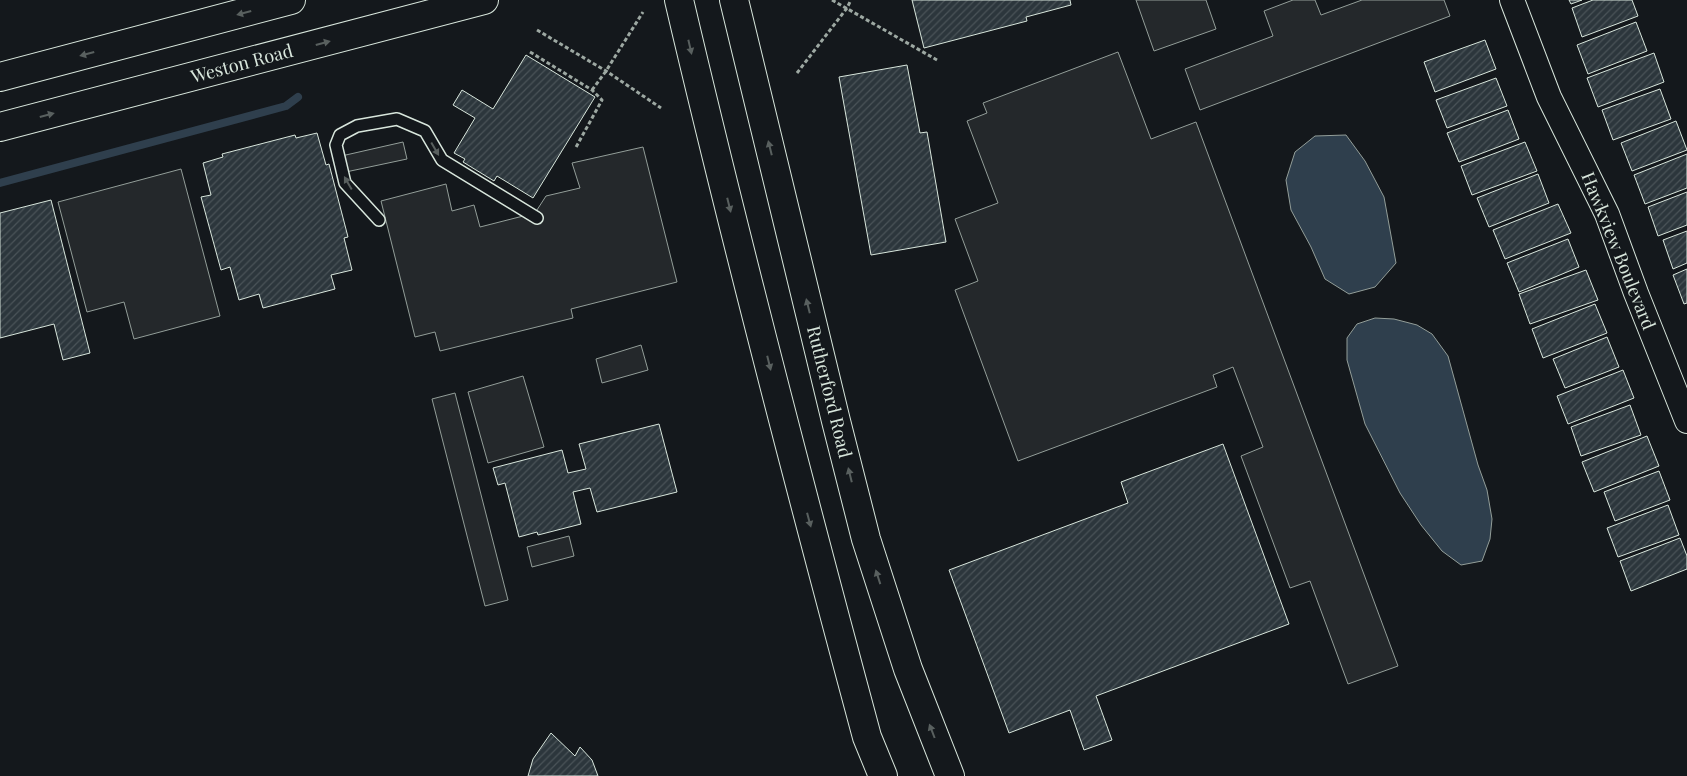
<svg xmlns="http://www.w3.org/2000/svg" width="1687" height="776" font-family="'Playfair Display',serif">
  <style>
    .parking { fill: #24282b; stroke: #939e99 }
    .water { fill: #2f3f4d; stroke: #939e99 }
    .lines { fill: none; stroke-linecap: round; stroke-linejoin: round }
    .stream { stroke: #2f3f4d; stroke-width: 8 }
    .building { fill: url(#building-hatch); stroke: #d8e6dc }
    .service-casing { stroke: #d8e6dc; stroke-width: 14 }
    .minor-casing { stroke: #d8e6dc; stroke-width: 26 }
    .secondary-casing { stroke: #d8e6dc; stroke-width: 30 }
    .path { stroke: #9da8a2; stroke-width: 3; stroke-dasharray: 4 2.5; stroke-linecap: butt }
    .service { stroke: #14181c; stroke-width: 11 }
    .minor { stroke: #14181c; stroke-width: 24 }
    .secondary { stroke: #14181c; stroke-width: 28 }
    .oneway { fill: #59605f }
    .labels { text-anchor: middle; stroke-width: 4; stroke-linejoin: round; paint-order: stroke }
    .street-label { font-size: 18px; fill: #d8e6dc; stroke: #14181c }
  </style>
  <defs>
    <pattern id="building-hatch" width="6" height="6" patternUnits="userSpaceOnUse" patternTransform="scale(1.25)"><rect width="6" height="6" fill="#2c363c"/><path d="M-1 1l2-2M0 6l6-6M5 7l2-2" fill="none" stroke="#4a5358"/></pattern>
  </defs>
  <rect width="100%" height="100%" fill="#14181c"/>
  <path class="parking" d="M1136,0H1206L1216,29L1154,51Z
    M1293,0H1315L1321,15L1362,0H1444L1450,16L1200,110L1185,69L1273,36L1264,11Z
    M1118,52L1151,139L1196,122L1398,666L1348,684L1310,581L1290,588L1241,456L1263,447L1233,367L1213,375L1217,387L1018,461L955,290L978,281L955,219L998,203L967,121L987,113L983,103Z
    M403,142L407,159L341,173L337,157Z
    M643,147L677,282L571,309L573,318L440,351L435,332L415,337L381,201L446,184L452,211L474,205L480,227L535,213L546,196L580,188L572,163Z
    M181,169L220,316L134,339L124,302L87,312L58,202Z
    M641,345L648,370L602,383L596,359Z
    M523,376L544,447L488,463L468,392Z
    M455,393L508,600L485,606L432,399Z
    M569,536L574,556L532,567L527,547Z"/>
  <path class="water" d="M1346,135L1365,161L1384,197L1396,263L1375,287L1349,294L1325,279L1311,247L1291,210L1286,180L1295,152L1315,136Z
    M1375,318L1394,319L1417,325L1432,334L1448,356L1478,465L1487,490L1492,519L1490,539L1482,561L1461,565L1442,551L1421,525L1400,493L1365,424L1347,360V338L1357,324Z"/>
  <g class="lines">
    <path class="stream" d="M0,183L286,106L298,97"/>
  </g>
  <path class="building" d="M912,0H1070L1071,5L1026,17L1027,21L924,48Z
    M1569,0H1582L1571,4Z
    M1593,0H1632L1638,16L1582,37L1572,8Z
    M1636,22L1647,51L1588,74L1577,45Z
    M1485,40L1496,69L1435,92L1424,62Z
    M1654,53L1664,82L1598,107L1587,78Z
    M526,55L595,97L533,198L497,176L494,181L463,162L465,159L454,153L475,118L453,105L462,90L493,109Z
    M907,65L920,133L927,132L946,242L871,255L839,77Z
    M1496,78L1507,106L1447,128L1436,100Z
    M1660,89L1671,119L1613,140L1602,110Z
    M1508,110L1519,139L1459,162L1447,133Z
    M1676,121L1687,150L1632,171L1621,143Z
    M317,133L326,165L329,164L348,237L344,238L352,270L331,275L335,289L263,308L259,294L239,300L230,267L221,270L201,197L211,195L203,163L223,157L222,154L295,135L296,138Z
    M1525,142L1537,171L1472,195L1461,166Z
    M1687,154V188L1645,204L1634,175Z
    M1538,174L1549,203L1489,227L1477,198Z
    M1687,192V225L1658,236L1648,207Z
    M51,200L90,353L63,360L54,324L0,338V213Z
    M1558,204L1571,233L1505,259L1493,230Z
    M1687,231V263L1673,269L1663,240Z
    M1568,239L1579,267L1519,292L1507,263Z
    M1687,269V303L1684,304L1673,275Z
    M1586,270L1598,300L1530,324L1519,294Z
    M1595,304L1607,333L1543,358L1532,329Z
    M1607,337L1619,367L1565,388L1553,359Z
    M1623,370L1634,398L1568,424L1557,396Z
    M1630,405L1641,435L1581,456L1571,427Z
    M659,424L677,492L597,512L590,488L573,492L581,524L538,535L537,532L519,537L505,483L498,485L493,468L562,450L568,473L586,469L579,444Z
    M1647,436L1659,466L1594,492L1582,462Z
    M1223,444L1289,624L1096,696L1112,740L1084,750L1070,710L1009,733L949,570L1128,503L1121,482Z
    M1659,471L1670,500L1615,521L1604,492Z
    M1668,505L1679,535L1618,557L1607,528Z
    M1680,538L1687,556V569L1631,591L1620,561Z
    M551,733L575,756L580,747L592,760L598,776H528L533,759Z"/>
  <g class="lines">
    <defs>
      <path id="service" d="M379,220L345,183L336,145L340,135L357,126L397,119L425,131L442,160L537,218"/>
      <path id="minor" d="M1512,0L1549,97L1607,214L1636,293L1687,421"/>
      <path id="secondary" d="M679,0C737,247 801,492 867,737L883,776
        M734,0L836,421L866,539L908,669L950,776
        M0,77L291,0
        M0,127L484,0"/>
    </defs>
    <use href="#service" class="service-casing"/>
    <use href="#minor" class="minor-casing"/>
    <use href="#secondary" class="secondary-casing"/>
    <path class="path" d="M832,0L937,60
      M537,30L606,71L661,108
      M530,52L592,90L602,100L575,149
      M797,73L847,8L851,0
      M592,90L606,71L643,12"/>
    <use href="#service" class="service"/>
    <use href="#minor" class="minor"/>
    <use href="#secondary" class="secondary"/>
  </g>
  <defs><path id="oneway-solid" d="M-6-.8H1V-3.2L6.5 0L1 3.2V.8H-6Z" transform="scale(1.25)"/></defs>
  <g class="oneway">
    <use href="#oneway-solid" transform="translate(244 13) rotate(165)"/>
    <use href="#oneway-solid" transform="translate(323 43) rotate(-15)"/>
    <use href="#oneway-solid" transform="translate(690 47) rotate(77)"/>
    <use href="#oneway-solid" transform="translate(87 54) rotate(165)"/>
    <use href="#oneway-solid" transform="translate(47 115) rotate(-15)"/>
    <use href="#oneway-solid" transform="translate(770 148) rotate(-104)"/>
    <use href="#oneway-solid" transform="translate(435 149) rotate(60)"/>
    <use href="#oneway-solid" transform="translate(348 183) rotate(-120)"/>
    <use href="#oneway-solid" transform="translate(729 205) rotate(76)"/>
    <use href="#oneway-solid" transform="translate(808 306) rotate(-104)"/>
    <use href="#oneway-solid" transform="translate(769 363) rotate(76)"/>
    <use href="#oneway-solid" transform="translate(850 475) rotate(-104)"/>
    <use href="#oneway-solid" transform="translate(809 520) rotate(75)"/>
    <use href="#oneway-solid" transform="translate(878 577) rotate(-108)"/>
    <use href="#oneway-solid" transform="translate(932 731) rotate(-111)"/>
  </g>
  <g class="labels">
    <g class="street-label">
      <text transform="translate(242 64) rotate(-15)" y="6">Weston Road</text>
      <text transform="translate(1618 251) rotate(68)" y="6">Hawkview Boulevard</text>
      <text transform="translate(829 392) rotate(76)" y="6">Rutherford Road</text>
    </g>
  </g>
</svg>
